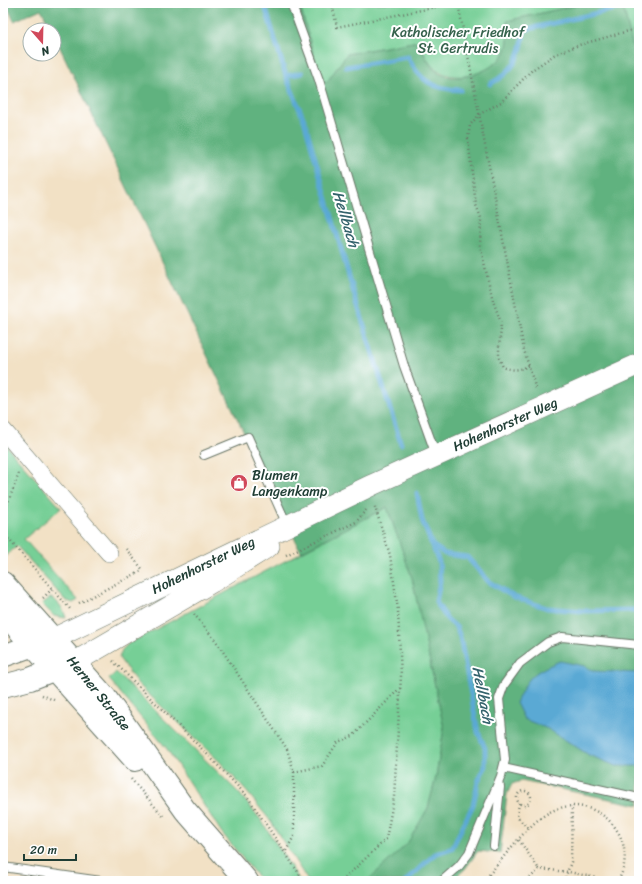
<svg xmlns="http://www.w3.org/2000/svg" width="642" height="884" font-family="Sriracha,sans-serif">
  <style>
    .green { fill: #76cf96; stroke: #4a8665 }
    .forest { fill: #60b27f; stroke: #40785a }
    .water { fill: #5aa9d4; stroke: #3c7384 }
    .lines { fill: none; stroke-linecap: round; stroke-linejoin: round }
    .stream { stroke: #5aa9d4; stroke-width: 5 }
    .service-casing { stroke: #697667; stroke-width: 10 }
    .minor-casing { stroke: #697667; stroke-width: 18 }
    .tertiary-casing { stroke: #697667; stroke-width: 22 }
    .secondary-casing { stroke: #697667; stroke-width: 24 }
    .path { stroke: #697667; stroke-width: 2.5; stroke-dasharray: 1 3; stroke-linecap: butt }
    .service { stroke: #fff; stroke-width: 8 }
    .minor { stroke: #fff; stroke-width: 17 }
    .tertiary { stroke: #fff; stroke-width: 21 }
    .secondary { stroke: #fff; stroke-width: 22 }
    .labels { text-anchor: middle; stroke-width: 4; stroke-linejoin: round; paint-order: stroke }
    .park-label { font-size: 14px; fill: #35624c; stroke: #fff }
    .street-label { font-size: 14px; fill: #1f3d34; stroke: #fff }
    .poi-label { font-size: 14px; fill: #1f3d34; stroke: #fff; text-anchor: start }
    .water-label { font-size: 15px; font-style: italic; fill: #34636c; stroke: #fff }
  </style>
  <rect width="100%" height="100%" fill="#fff"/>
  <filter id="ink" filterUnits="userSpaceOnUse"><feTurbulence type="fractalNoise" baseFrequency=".025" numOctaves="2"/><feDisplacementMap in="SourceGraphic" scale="8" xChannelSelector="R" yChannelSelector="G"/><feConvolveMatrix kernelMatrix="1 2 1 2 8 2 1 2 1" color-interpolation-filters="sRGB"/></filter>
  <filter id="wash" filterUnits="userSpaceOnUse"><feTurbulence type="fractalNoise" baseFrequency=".012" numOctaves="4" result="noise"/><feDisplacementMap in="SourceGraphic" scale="16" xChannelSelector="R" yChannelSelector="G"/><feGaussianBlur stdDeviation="0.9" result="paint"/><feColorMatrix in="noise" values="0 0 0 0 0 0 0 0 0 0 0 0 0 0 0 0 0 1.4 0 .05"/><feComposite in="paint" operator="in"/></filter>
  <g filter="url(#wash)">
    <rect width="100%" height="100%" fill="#f2e1c5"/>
    <path class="green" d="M299,3H586L507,21C508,32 510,44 504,54C491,75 452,85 433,67C426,60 423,50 419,41L347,54L327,82L322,84Z
      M622,3H639V72Z
      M3,442L61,508L24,539L78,600L73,603L65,600L17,546L3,558Z
      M387,507L412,577L444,728L436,777L428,808L408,844L367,881H308L269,819L247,792L220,762L138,684L119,658L122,650L128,644Z
      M50,598C58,600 64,610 66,618L54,616L42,604Z
      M116,672L238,792L261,820L300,881H261L222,833L167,749L109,679Z"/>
    <path class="forest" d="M6,3H299L322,84L327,82L347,54L419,41C423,54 431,72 446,76C464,81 494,70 504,54C510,44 508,32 507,21L586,3H622L639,72V805L521,781L512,784L507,794L500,853L478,851L465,869L451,881H367L407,844L428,808L436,777L444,728L412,578L387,507L301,552L54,35V30H52L41,9L14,21Z"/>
    <path class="water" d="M560,661L584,666L593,671L639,673V766H616L589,755L548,729L524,719L516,703C529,675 532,673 560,661Z"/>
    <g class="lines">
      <path class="stream" d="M264,3L286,76L304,120L353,290L401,444
        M346,67L408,57C420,82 434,89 461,90
        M286,76L302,73
        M490,84C513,72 522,56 524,30L619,8
        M432,545L445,554L467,557L489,582L514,597L547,608L583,611L639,610
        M406,881L435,854L452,848L473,805L478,782L485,766V748L478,732L460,637L456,627L447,619L436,602L440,581L439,562L422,520L417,493"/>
    </g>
  </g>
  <g filter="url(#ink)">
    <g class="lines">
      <defs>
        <path id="service" d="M291,3L319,80L404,366L436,455
          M204,455L248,437L287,525
          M503,768L639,798
          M494,846L500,787
          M3,867L101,881
          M442,881L459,866L469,853L501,776L505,760L499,699L504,685L520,663L548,642L562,637L639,645"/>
        <path id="minor" d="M3,430L109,553"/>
        <path id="tertiary" d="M53,639L372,485L639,364
          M75,662L212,582L269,546"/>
        <path id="secondary" d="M3,583L105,697L185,810L247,881
          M3,612L135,760
          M3,656L45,641
          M3,686L30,679L68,664"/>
      </defs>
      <use href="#service" class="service-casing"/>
      <use href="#minor" class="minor-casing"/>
      <use href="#tertiary" class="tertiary-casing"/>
      <use href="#secondary" class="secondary-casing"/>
      <path class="path" d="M332,3L337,27L456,3
        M458,3L524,350L536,390
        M529,366C519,370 513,371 503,367L499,358V347L501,329L500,320L493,301L480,245L481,218L476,205L468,139L470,125L480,114L501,102L532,70L554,55L579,45L639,28
        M3,516L19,473
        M3,533L71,610
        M126,549L143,570
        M286,555L356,522L366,510
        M43,598L52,589
        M79,603L143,570
        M194,614L216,641L287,749L294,772V836L286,851
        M113,661L207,754L247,796L304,881
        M42,695L56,701
        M294,772L322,766L338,742L353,736L400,688
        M131,779L163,816
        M517 798a7 7 0 1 1 14 0a7 7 0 1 1-14 0Z
        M519,803L517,817L529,829
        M519,840L539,869
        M342,881L386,839L394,797L401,676L398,610L390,555L374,504
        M484,881C501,861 529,821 552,811C597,790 642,839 618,881
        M527,881L539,869L569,872L610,881
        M564,881L571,862L572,806"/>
      <use href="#service" class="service"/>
      <use href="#minor" class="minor"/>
      <use href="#tertiary" class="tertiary"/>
      <use href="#secondary" class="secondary"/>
    </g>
  </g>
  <defs>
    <symbol id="shop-disc" viewBox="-11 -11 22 22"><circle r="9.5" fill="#d1495b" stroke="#fff"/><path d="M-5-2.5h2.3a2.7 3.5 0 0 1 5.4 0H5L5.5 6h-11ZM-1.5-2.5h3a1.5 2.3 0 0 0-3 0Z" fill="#fff"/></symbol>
  </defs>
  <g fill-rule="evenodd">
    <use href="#shop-disc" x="229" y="473" width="20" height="20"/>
  </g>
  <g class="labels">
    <g class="park-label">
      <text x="458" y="37">Katholischer Friedhof<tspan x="458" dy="16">St. Gertrudis</tspan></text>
    </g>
    <g class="street-label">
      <text transform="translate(505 424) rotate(-24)" y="5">Hohenhorster Weg</text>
      <text transform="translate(203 565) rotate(-26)" y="5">Hohenhorster Weg</text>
      <text transform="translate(99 693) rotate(51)" y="5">Herner Straße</text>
    </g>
    <g class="poi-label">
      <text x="252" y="480">Blumen<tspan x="252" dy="16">Langenkamp</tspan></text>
    </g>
    <g class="water-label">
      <text transform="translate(346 219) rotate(73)" y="5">Hellbach</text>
      <text transform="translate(483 695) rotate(79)" y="5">Hellbach</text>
    </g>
  </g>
  <rect width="642" height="884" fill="none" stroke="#fff" stroke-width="16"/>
  <g transform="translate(42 42) rotate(160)"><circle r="19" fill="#ffffff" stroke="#a5b1ae"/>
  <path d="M0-3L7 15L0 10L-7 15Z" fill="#d1495b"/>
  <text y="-6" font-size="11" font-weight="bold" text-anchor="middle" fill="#1f3d34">N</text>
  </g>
  <path d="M24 854v6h52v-6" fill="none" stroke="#1f3d34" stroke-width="2"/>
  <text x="30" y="854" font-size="12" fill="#1f3d34" stroke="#ffffff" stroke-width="3" paint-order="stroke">20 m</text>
</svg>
